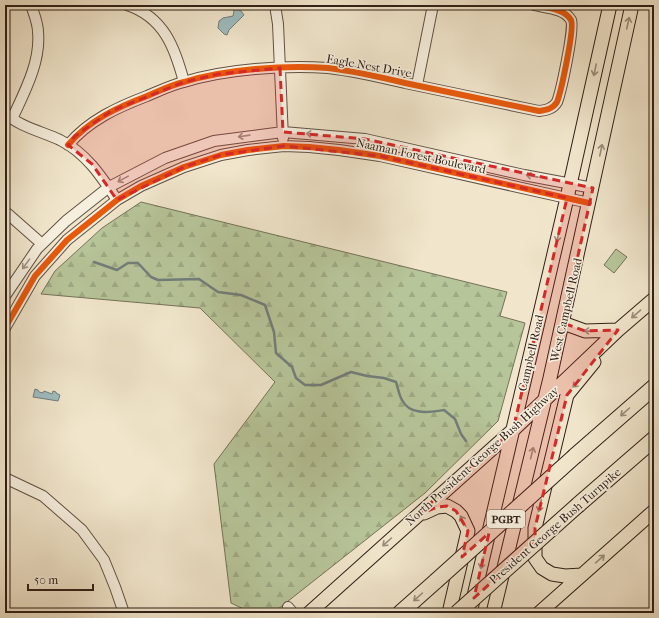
<svg xmlns="http://www.w3.org/2000/svg" width="659" height="618" font-family="'IM FELL French Canon',serif">
  <style>
    .green { fill: #b7c69a; stroke: #747258 }
    .forest { fill: url(#forest-firs); stroke: #747258 }
    .water { fill: #9ebdc1; stroke: #727e7d }
    .lines { fill: none; stroke-linecap: round; stroke-linejoin: round }
    .stream { stroke: #727e7d; stroke-width: 2.5 }
    .minor-casing { stroke: #605144; stroke-width: 12 }
    .major-casing { stroke: #301f17; stroke-width: 15 }
    .highway-casing { stroke: #301f17; stroke-width: 17 }
    .minor { stroke: #f6efde; stroke-width: 10 }
    .major { stroke: #f1e6cc; stroke-width: 13 }
    .highway { stroke: #f1e6cc; stroke-width: 15 }
    .highway-bridge-casing { stroke: #301f17; stroke-width: 17; stroke-linecap: butt }
    .highway-bridge { stroke: #f1e6cc; stroke-width: 15 }
    .cycleway-casing { stroke: #f6efde; stroke-width: 8 }
    .cycleway { stroke: #e8590c; stroke-width: 6 }
    .oneway { stroke: #9a8c7b }
    .oneway2 { stroke: #9d9184 }
    .marked { fill: #d62828; fill-opacity: 0.2; stroke: #d62828; stroke-width: 3; stroke-dasharray: 8 5; stroke-linejoin: round }
    .labels { text-anchor: middle; stroke-width: 3; stroke-linejoin: round; paint-order: stroke }
    .shield { fill: #f6efde; stroke: #6b5d53; stroke-width: 1 }
    .shield-label { font-size: 11px; font-weight: bold; fill: #301f17 }
    .street-label { font-size: 12px; fill: #301f17; stroke: #f6efde }
  </style>
  <defs>
    <pattern id="forest-firs" width="22" height="20" patternUnits="userSpaceOnUse"><rect width="22" height="20" fill="#b7c69a"/><path d="M5 1l3.5 6h-7zM16 11l3.5 6h-7z" fill="#9eaa84"/></pattern>
  </defs>
  <rect width="100%" height="100%" fill="#f1e6cc"/>
  <filter id="stains"><feTurbulence type="fractalNoise" baseFrequency=".005" numOctaves="4"/><feColorMatrix values="0 0 0 0 .2 0 0 0 0 .09 0 0 0 0 .02 0 0 0 .5 -.17"/></filter>
  <radialGradient id="worn" r=".72"><stop offset=".6" stop-color="#630" stop-opacity="0"/><stop offset="1" stop-color="#630" stop-opacity=".3"/></radialGradient>
  <path class="green" d="M616,249L627,257L614,273L604,265Z"/>
  <path class="forest" d="M141,202L507,292L500,316L525,323L498,421L425,493L273,613H252L231,603L214,464L275,382L200,308L41,294L55,271L102,228Z"/>
  <path class="water" d="M235,8L241,11L244,15L229,30L227,35L224,34L218,28L219,21L223,18L233,16L234,11L233,9Z
    M35,389L38,390L39,392L43,393L44,391L52,394L53,391L56,392V393L60,395L58,401L33,397Z"/>
  <g class="lines">
    <path class="stream" d="M94,262L117,270L128,263H138L151,277L158,280L199,279L218,292L241,295L265,305L274,332L276,353L292,367L296,378L305,385H321L351,372L367,376L384,378L396,382C398,388 399,395 402,400C410,416 430,412 444,410L455,419L461,434L466,441"/>
    <defs>
      <path id="minor" d="M127,5C164,17 175,48 184,82
        M275,5L278,24L283,138
        M417,85L433,5
        M5,113C18,126 43,132 60,140C86,153 101,176 117,200
        M12,119C24,93 41,62 38,32C38,23 34,14 31,5
        M68,145C89,120 118,107 147,96C159,91 171,85 184,82C225,69 285,65 328,68C354,71 380,77 405,83C450,92 494,102 539,111C546,110 553,109 557,102C561,92 575,27 571,20C564,8 546,8 534,5
        M5,213L8,214L42,244
        M5,296L37,249L66,221L109,187L165,158L214,141L283,132L365,139L524,175L593,188
        M5,328L35,276L67,240L117,200L141,186L184,167L221,155L248,150L284,146L309,147L339,150L380,156L589,203
        M5,478L43,496L82,530L104,560L115,587L124,613
        M288,607L293,613"/>
      <path id="major" d="M563,323L585,331L618,330
        M424,513L437,507L447,506L456,511L461,516L468,531L449,613
        M582,575L565,576L552,574L542,568L535,558V528L567,395L594,362
        M309,613L513,430L618,330L654,299
        M470,613L567,198L610,5
        M493,613L550,378L632,5
        M539,613L654,511"/>
      <path id="highway" d="M575,456L654,387
        M578,505L654,439
        M400,613L436,581"/>
    </defs>
    <use href="#minor" class="minor-casing"/>
    <use href="#major" class="major-casing"/>
    <use href="#highway" class="highway-casing"/>
    <use href="#minor" class="minor"/>
    <use href="#major" class="major"/>
    <use href="#highway" class="highway"/>
    <defs>
      <path id="highway-bridge" d="M436,581L575,456
        M457,613L578,505"/>
    </defs>
    <use href="#highway-bridge" class="highway-bridge-casing"/>
    <use href="#highway-bridge" class="highway-bridge"/>
    <defs>
      <path id="cycleway" d="M68,145C89,120 118,107 147,96C159,91 171,85 184,82C225,69 285,65 328,68C354,71 380,77 405,83C450,92 494,102 539,111C546,110 553,109 557,102C561,92 575,27 571,20C564,8 546,8 534,5
        M5,328L35,276L67,240L117,200L141,186L184,167L221,155L248,150L284,146L309,147L339,150L380,156L589,203"/>
    </defs>
    <use href="#cycleway" class="cycleway-casing"/>
    <use href="#cycleway" class="cycleway"/>
  </g>
  <defs><path id="oneway-shaft" d="M-6 0H5M1.5-3L5.5 0L1.5 3" fill="none" stroke-width="1.6" stroke-linecap="round" stroke-linejoin="round"/></defs>
  <g class="oneway">
    <use href="#oneway-shaft" transform="translate(628 23) rotate(-78)"/>
    <use href="#oneway-shaft" transform="translate(595 70) rotate(102)"/>
    <use href="#oneway-shaft" transform="translate(601 150) rotate(-78)"/>
    <use href="#oneway-shaft" transform="translate(558 236) rotate(104)"/>
    <use href="#oneway-shaft" transform="translate(636 314) rotate(139)"/>
    <use href="#oneway-shaft" transform="translate(590 331) rotate(-178)"/>
    <use href="#oneway-shaft" transform="translate(577 383) rotate(134)"/>
    <use href="#oneway-shaft" transform="translate(625 412) rotate(138)"/>
    <use href="#oneway-shaft" transform="translate(532 453) rotate(-76)"/>
    <use href="#oneway-shaft" transform="translate(540 506) rotate(103)"/>
    <use href="#oneway-shaft" transform="translate(463 521) rotate(-117)"/>
    <use href="#oneway-shaft" transform="translate(387 542) rotate(138)"/>
    <use href="#oneway-shaft" transform="translate(600 559) rotate(-42)"/>
    <use href="#oneway-shaft" transform="translate(482 563) rotate(103)"/>
    <use href="#oneway-shaft" transform="translate(418 597) rotate(138)"/>
  </g>
  <g class="oneway2">
    <use href="#oneway-shaft" transform="translate(312 134) rotate(-175)"/>
    <use href="#oneway-shaft" transform="translate(244 136) rotate(172)"/>
    <use href="#oneway-shaft" transform="translate(532 176) rotate(-169)"/>
    <use href="#oneway-shaft" transform="translate(123 179) rotate(151)"/>
    <use href="#oneway-shaft" transform="translate(26 264) rotate(126)"/>
  </g>
  <path class="marked" d="M280,68L283,132L365,139L593,188L563,323L585,331L618,330L567,395L535,528V543L474,598L489,533L462,557L468,531L456,511L447,506L437,507L416,516L513,430L567,198L380,156L284,146L221,155L184,167L117,200L92,164L68,145L75,136L111,111L184,82L218,74Z"/>
  <g class="labels">
    <rect class="shield" x="487" y="510" width="38" height="18" rx="3"/>
    <g class="shield-label">
      <text x="506" y="523">PGBT</text>
    </g>
    <g class="street-label">
      <text transform="translate(369 66) rotate(10)" y="4">Eagle Nest Drive</text>
      <text transform="translate(421 156) rotate(12)" y="4">Naaman Forest Boulevard</text>
      <text transform="translate(566 310) rotate(-77)" y="4">West Campbell Road</text>
      <text transform="translate(531 353) rotate(-77)" y="4">Campbell Road</text>
      <text transform="translate(482 456) rotate(-42)" y="4">North President George Bush Highway</text>
      <text transform="translate(555 526) rotate(-41)" y="4">President George Bush Turnpike</text>
    </g>
  </g>
  <rect width="659" height="618" fill="none" stroke="#f1e6cc" stroke-width="20"/>
  <rect x="6" y="6" width="647" height="606" fill="none" stroke="#301f17" stroke-width="2"/>
  <rect x="10" y="10" width="639" height="598" fill="none" stroke="#301f17"/>
  <path d="M28 584v6h65v-6" fill="none" stroke="#301f17" stroke-width="2"/>
  <text x="34" y="584" font-size="12" fill="#301f17" stroke="#f6efde" stroke-width="3" paint-order="stroke">50 m</text>
  <rect width="100%" height="100%" filter="url(#stains)"/>
  <rect width="100%" height="100%" fill="url(#worn)"/>
</svg>
